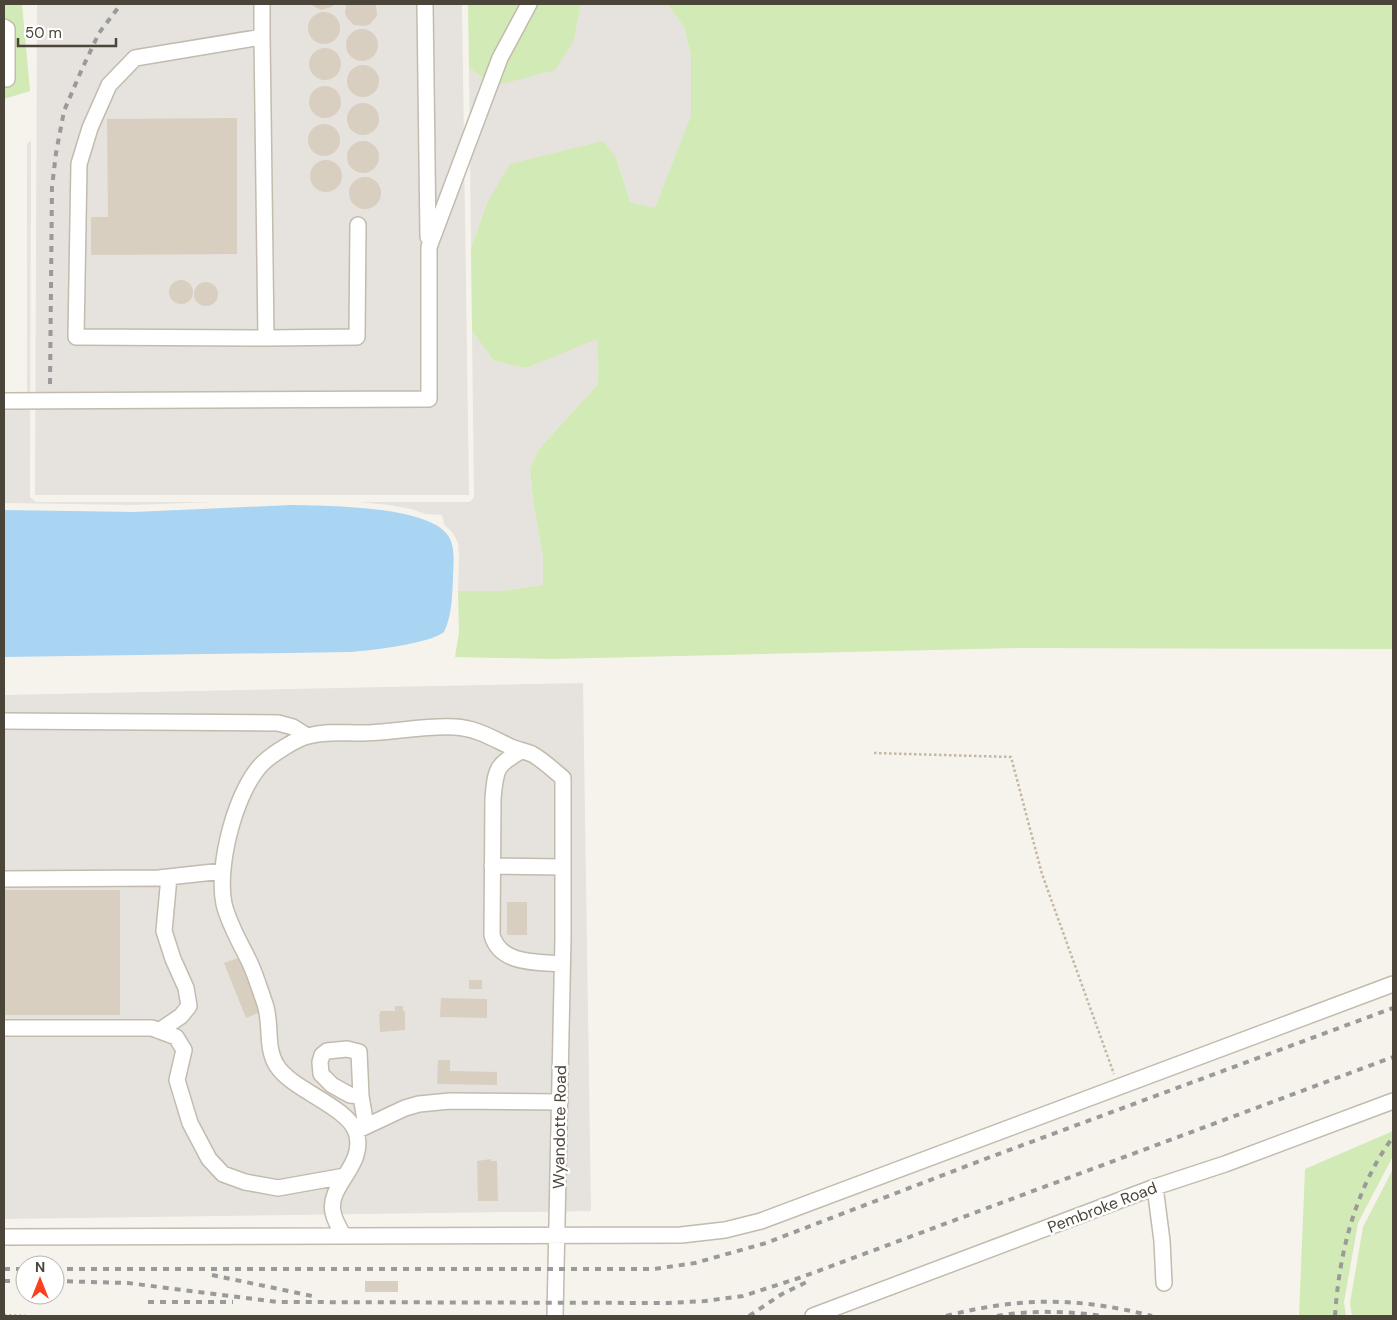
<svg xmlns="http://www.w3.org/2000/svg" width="1397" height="1320" font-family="'DM Sans',sans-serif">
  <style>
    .industrial { fill: #e6e2dd }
    .green { fill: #d2eab5 }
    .water { fill: #a9d4f2 }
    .building { fill: #d8cfc1 }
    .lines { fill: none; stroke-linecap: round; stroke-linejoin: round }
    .minor-casing { stroke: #c2bbae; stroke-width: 18 }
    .path { stroke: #c4b79f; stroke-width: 2.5; stroke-dasharray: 2.5 2.5; stroke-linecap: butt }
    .minor { stroke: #fff; stroke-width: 15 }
    .rail { stroke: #9a9a9a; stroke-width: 4; stroke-dasharray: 6 6; stroke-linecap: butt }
    .labels { text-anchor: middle; stroke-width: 5; stroke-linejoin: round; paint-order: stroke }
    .street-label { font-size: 16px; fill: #4b4439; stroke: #fff }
  </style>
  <rect width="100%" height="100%" fill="#f6f3ec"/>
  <path class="industrial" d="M37,4H462L469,495H35Z
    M581,4H667L684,27L691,56V115L655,209L630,202L616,157L487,203L471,248L469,68L493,86L574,40Z
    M31,141L30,497L36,502H215L134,505L4,503V405H27V144Z
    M472,331L494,361L526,368L597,338L598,384L539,449L530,468L533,501L543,556V585L501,591H458L459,556L458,543L453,533L444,524L442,515L425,514L411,509L389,505L358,502H469L472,500L474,497Z
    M583,683L591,1211L4,1219V695Z"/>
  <path class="green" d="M4,4H22L30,91L4,99Z
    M468,4H581L574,40L555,70L493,86L469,68Z
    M667,4H1393V649L1022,648L552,659L455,657L459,632L458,591H501L543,585V556L533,501L530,468L539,449L598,384L597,339L526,368L494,361L472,331L471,248L487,203L510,164L603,141L616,157L630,202L655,208L691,115V56L684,27Z
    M1393,1131V1156L1358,1223L1344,1302L1346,1316H1299L1305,1169Z
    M1393,1169V1316H1352L1350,1303L1363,1227Z"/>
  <path class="water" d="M291,505C324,506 431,505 449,537C456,549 453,566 453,579C452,596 452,616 444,632C428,644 373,650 351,652L4,657V510L134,512Z"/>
  <path class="building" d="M310,4H335L331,7L321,10Z
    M346,4H376L377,16L370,24L365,26L354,25L347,18L345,13Z
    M308 28a16 16 0 1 1 32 0a16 16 0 1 1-32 0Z
    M346 45a16 16 0 1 1 32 0a16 16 0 1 1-32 0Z
    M309 64a16 16 0 1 1 32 0a16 16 0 1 1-32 0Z
    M347 81a16 16 0 1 1 32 0a16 16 0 1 1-32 0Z
    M309 102a16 16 0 1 1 32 0a16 16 0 1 1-32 0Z
    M347 119a16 16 0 1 1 32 0a16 16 0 1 1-32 0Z
    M237,118V254L91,255V217H108L107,119Z
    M308 140a16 16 0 1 1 32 0a16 16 0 1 1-32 0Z
    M347 157a16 16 0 1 1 32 0a16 16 0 1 1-32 0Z
    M310 176a16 16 0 1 1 32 0a16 16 0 1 1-32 0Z
    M349 193a16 16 0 1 1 32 0a16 16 0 1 1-32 0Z
    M169 292a12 12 0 1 1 24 0a12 12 0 1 1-24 0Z
    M194 294a12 12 0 1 1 24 0a12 12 0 1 1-24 0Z
    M4,890H120V1015H4Z
    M507,902H527V935H507Z
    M241,957L263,1011L246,1018L224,963Z
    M469,980H482V989H469Z
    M441,998L487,999V1018L440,1017Z
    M395,1006H403V1010L405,1012V1030L380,1032L379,1014H380V1011H395Z
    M438,1060H450V1071L497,1072V1085L437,1084Z
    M491,1159V1161H497L498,1201H478L477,1161Z
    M365,1281H398V1292H365Z"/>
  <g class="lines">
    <defs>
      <path id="minor" d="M262,4V37L266,338L76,337L79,164L90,128L109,85L135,58L262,37
        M425,4L428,237
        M4,27L7,29V79
        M266,338L357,337L358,225
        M4,401L429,399V247L500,58L529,4
        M4,721L278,723L293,727L307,736
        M521,751C495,766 496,769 493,798L492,935C500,965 538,962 562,964
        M492,866L563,867
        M4,879L159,878L223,871
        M4,1028H152L176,1037L184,1050L177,1080L190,1123L209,1159L223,1174L245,1182L278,1188L345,1176
        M159,1031L181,1016L189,1006L186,988L173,959L164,931L169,877
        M361,1096L350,1095L332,1085L321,1074L320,1062L322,1055L327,1051L347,1049L359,1052L361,1096L366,1126
        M356,1131L405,1108L419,1104L450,1101L560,1102
        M1155,1187L1162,1241L1164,1283
        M343,1236C340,1228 334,1220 333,1212C327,1185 367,1165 356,1132C347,1106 292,1090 277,1066C265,1048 272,1024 265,1004C260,990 256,976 250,963C241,944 229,925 224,904C216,866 236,788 264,762C274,753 296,739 308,736C325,731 343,733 360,733C391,733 425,725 455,727C476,728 492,738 511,747C518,750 525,751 532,754C543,760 553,770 563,778V938L555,1316
        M4,1237L681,1235L725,1230L761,1221L1393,984
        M813,1316L1155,1187L1225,1164L1393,1101"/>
    </defs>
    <use href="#minor" class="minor-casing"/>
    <path class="path" d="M874,753L1011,757L1042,874L1114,1074
      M4,1315L29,1316"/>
    <use href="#minor" class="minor"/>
    <path class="rail" d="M50,384L52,187L56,153L64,111L82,69L99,33L121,4
      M4,1269H25
      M55,1269H654L695,1263L766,1243L985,1159L1393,1008
      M212,1275L317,1297
      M4,1281H25
      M55,1281L128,1283L278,1302L668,1303L705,1301L743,1296L802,1277L1393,1057
      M148,1302H233
      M749,1316L782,1294L811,1280
      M946,1316C1020,1297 1078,1297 1152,1316
      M997,1316C1030,1310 1068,1311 1102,1316
      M1335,1316C1339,1253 1355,1189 1393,1137"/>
  </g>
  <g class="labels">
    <g class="street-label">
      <text transform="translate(559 1127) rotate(-89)" y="6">Wyandotte Road</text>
      <text transform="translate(1102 1207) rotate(-21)" y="6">Pembroke Road</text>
    </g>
  </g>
  <rect width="1397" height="1320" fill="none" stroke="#4b4439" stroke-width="10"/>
  <g transform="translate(40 1280)"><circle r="24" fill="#ffffff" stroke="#b7b4b0"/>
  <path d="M0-4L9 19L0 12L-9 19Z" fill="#fc3f1d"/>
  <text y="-8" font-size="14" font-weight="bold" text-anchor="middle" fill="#4b4439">N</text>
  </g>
  <path d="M18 38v8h98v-8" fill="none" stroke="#4b4439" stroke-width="2.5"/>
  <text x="25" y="38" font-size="15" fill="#4b4439" stroke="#ffffff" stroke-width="4" paint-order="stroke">50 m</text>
</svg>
